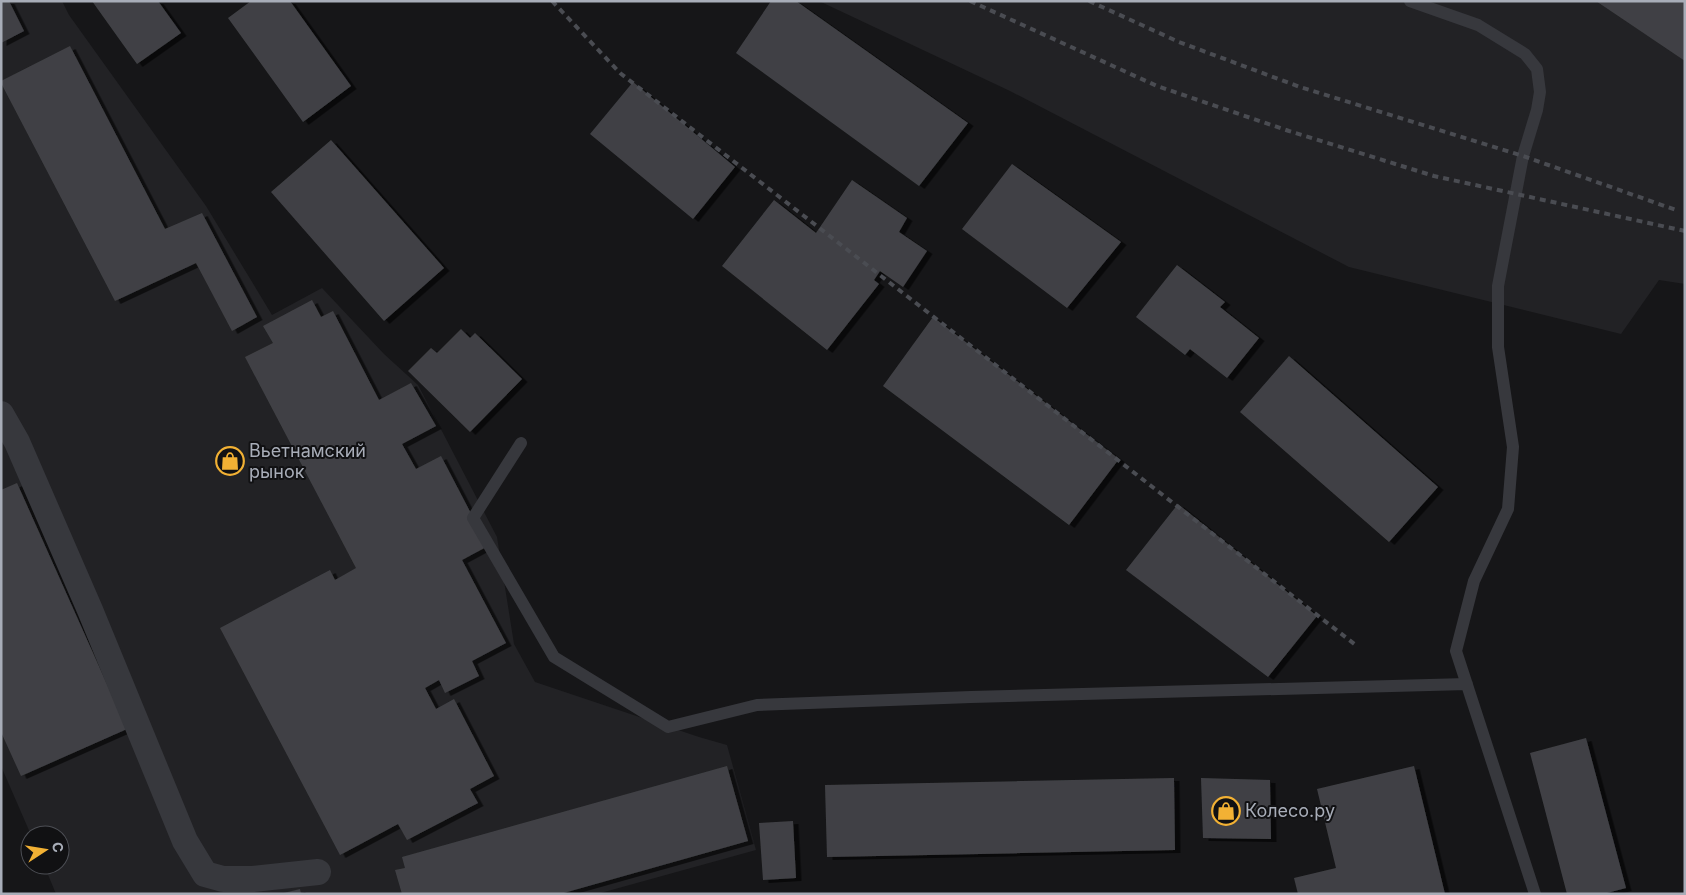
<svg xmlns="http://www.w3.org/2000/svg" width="1686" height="895" font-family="Inter,sans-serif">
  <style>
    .built { fill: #222225 }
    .building { fill: #404145; filter: url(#shadow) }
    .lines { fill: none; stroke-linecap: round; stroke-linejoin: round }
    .service { stroke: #37383d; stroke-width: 12 }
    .minor { stroke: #37383d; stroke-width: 26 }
    .rail { stroke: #4a4c52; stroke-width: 4; stroke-dasharray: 6 5; stroke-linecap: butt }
    .labels { text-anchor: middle; stroke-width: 4; stroke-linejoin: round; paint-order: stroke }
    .poi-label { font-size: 18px; fill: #a8adb8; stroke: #111113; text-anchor: start }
  </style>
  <defs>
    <filter id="shadow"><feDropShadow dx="5.5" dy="3" stdDeviation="0" flood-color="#0009"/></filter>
  </defs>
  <rect width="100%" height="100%" fill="#161618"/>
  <path class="built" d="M1,1H62L69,15L206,206L272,315L322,288L384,354L418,385L497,537L514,644L535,682L699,737L727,745L756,850L597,894H56L44,865H60V835H31L1,766Z
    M819,1H1685V284L1659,280L1621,334L1349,267L1010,91Z"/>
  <path class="building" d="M1,1H9L24,31L1,43Z
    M92,1H158L181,33L137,64Z
    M251,1H290L351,86L303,122L228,18Z
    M771,1H796L968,123L919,186L736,53Z
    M1596,1H1685V61Z
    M70,46L165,229L202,213L257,317L232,331L196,263L115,301L1,83V81Z
    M633,82L735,167L693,219L590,134Z
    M331,140L444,268L384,321L271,192Z
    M1012,164L1121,242L1067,308L962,229Z
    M852,180L907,218L899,232L927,251L903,287L880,271L874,280L879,284L827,350L722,266L774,200L816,233Z
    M1177,265L1225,302L1220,307L1259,338L1227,378L1190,349L1185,355L1136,317Z
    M312,300L321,317L333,311L379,400L411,383L436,426L402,444L416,469L441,456L488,546L462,560L506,643L472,661L479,676L445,693L439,680L425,688L436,709L454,699L494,776L470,789L478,803L407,840L398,824L340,855L220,628L330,570L335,580L356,568L245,357L273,343L263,326Z
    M933,317L1119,459L1069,525L883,386Z
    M461,329L470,338L475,333L522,379L470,432L408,371L431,348L437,353Z
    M1289,356L1438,487L1389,542L1240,412Z
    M17,483L127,729L21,776L1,732V490Z
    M1178,504L1317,616L1268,677L1126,570Z
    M1586,738L1626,888L1603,894H1567L1530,753Z
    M727,766L748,841L560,894H402L395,870L405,868L402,857Z
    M1414,766L1445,894H1298L1294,878L1336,868L1317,789Z
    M1174,778L1175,850L827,857L825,785Z
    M1201,778L1270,780L1271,839L1203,838Z
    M793,821L796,878L763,880L759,823Z
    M300,889L301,894H284V893Z"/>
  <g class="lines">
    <path class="service" d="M1410,1L1478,25L1525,54L1537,69L1540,92L1537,110L1523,156L1498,286V347L1513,447L1508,509L1474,581L1456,651L1535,894
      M521,443L473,518L554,657L668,727L757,705L971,697L1467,684"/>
    <path class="minor" d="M1,414L17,442L90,610L185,841L205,874L223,879H253L318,872"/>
    <path class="rail" d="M552,1L620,73L1357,646
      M970,1L1157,86L1289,131L1434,176L1685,231
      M1089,1L1179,42L1300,87L1523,156L1676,210"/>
  </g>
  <defs>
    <symbol id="shop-ring" viewBox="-11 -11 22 22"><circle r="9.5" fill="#111113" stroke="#f2b134" stroke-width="1.5"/><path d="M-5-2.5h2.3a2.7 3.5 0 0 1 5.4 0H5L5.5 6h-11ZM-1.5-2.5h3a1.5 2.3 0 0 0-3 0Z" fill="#f2b134"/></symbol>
  </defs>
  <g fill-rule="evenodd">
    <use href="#shop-ring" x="214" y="445" width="32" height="32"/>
    <use href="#shop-ring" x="1210" y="795" width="32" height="32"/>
  </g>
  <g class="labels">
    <g class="poi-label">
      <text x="249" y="457">Вьетнамский<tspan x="249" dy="21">рынок</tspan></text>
      <text x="1245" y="817">Колесо.ру</text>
    </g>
  </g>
  <rect width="1686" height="895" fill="none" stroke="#a8adb8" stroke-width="5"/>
  <g transform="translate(45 850) rotate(78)"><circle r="24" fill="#111113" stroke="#4d4f55"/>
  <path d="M0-4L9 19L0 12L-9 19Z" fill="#f2b134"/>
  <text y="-8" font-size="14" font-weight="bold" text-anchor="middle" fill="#a8adb8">С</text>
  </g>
</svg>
